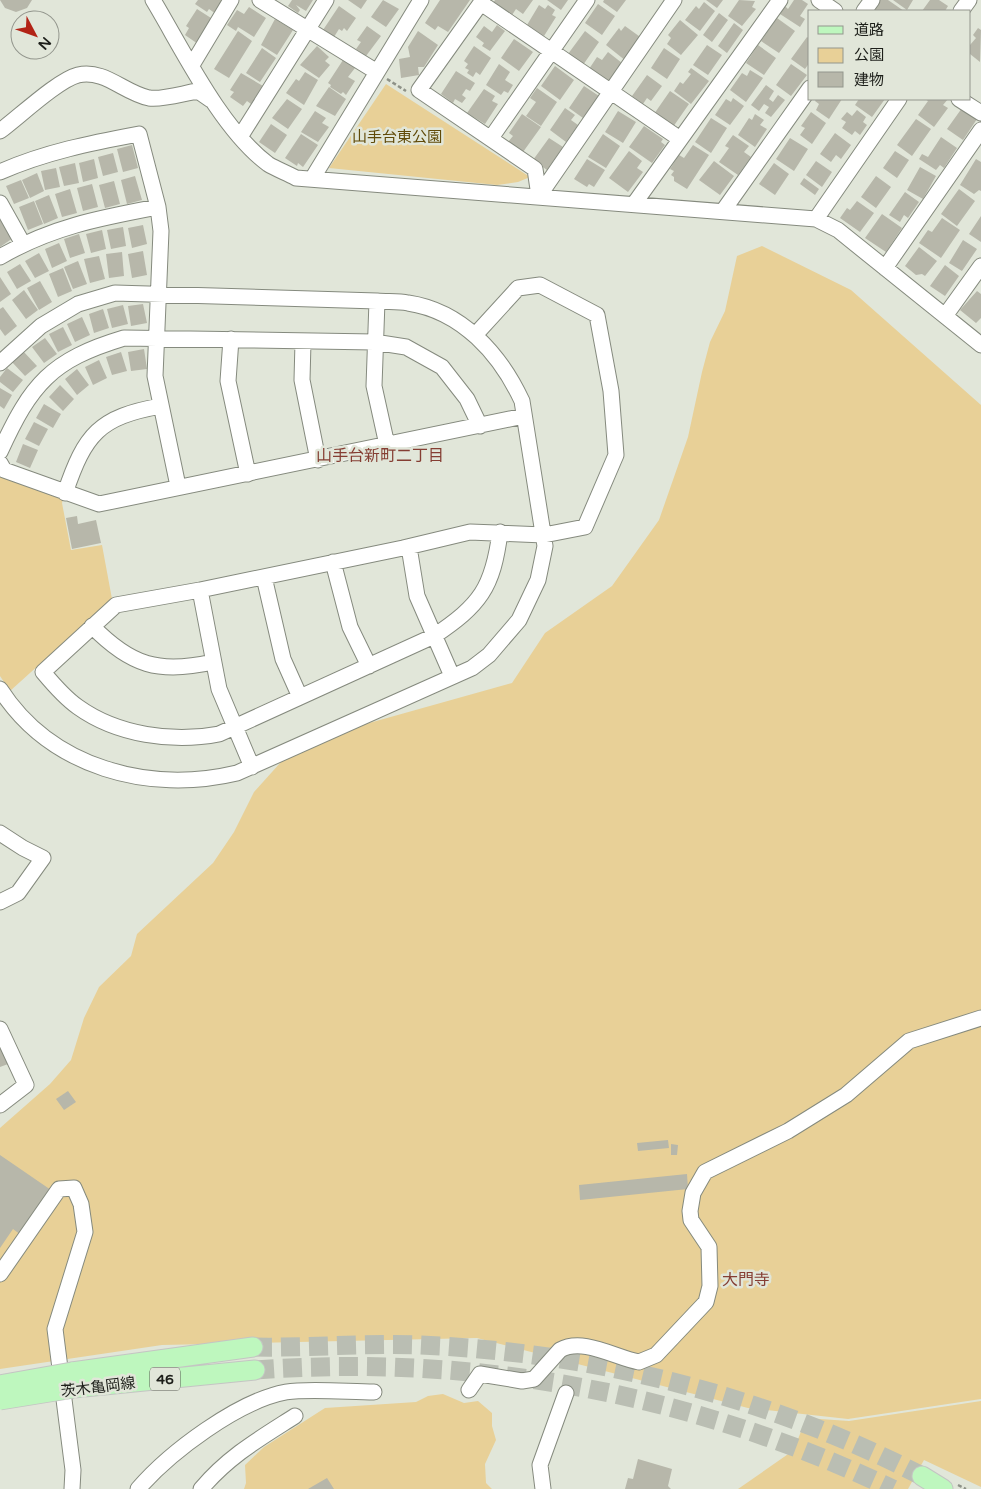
<svg xmlns="http://www.w3.org/2000/svg" width="981" height="1489" font-family="'Varela Round','Noto Sans JP',sans-serif">
  <style>
    .green { fill: #e8d097 }
    .building { fill: #b7b7aa }
    .lines { fill: none; stroke-linecap: round; stroke-linejoin: round }
    .major-tunnel { stroke: #babeb3; stroke-width: 19; stroke-dasharray: 19 9; stroke-linecap: butt }
    .minor-casing { stroke: #858a7e; stroke-width: 17 }
    .major-casing { stroke: #c4c5c3; stroke-width: 21 }
    .path { stroke: #8e9288; stroke-width: 2.5; stroke-dasharray: 4 2.5; stroke-linecap: butt }
    .minor { stroke: #fff; stroke-width: 15 }
    .major { stroke: #bef7be; stroke-width: 19 }
    .major-bridge-casing { stroke: #c4c5c3; stroke-width: 21; stroke-linecap: butt }
    .major-bridge { stroke: #bef7be; stroke-width: 19 }
    .labels { text-anchor: middle; stroke-width: 5; stroke-linejoin: round; paint-order: stroke }
    .shield { fill: #e1e6d9; stroke: #585b53; stroke-width: 1 }
    .shield-label { font-size: 14px; font-weight: bold; fill: #1d1f1a }
    .park-label { font-size: 15px; fill: #604a08; stroke: #e1e6d9 }
    .street-label { font-size: 15px; fill: #1d1f1a; stroke: #e1e6d9 }
    .neighbourhood-label { font-size: 16px; fill: #853e33; stroke: #e1e6d9 }
  </style>
  <rect width="100%" height="100%" fill="#e1e6d9"/>
  <path class="green" d="M386,84L530,177L518,182L497,185L329,168Z
    M762,246L851,290L981,405V1399L848,1419L748,1408L477,1338L162,1345L0,1369V1128L50,1084L71,1060L84,1018L99,987L131,956L137,934L213,863L234,832L254,792L290,752L330,734L512,683L545,633L612,586L659,520L688,437L702,372L710,342L725,311L737,256Z
    M0,476L63,499L62,503L71,550L102,545L112,599L10,691L0,676Z
    M443,1394L464,1403L478,1401L492,1413V1426L496,1440L485,1464L486,1483L492,1489H244L246,1483L245,1465L264,1447L325,1408L416,1402L428,1396Z
    M981,1401V1487L924,1460L908,1489H738L794,1450L806,1418L849,1421Z"/>
  <path class="building" d="M0,0H32L27,8L16,12L5,8Z
    M198,0H225L216,14L209,9L207,12L195,4Z
    M292,0H313L306,11L296,5L300,10L298,13L288,6Z
    M348,0H367L361,9Z
    M383,0L399,9L386,27L371,17Z
    M440,0H470L448,32L438,26L435,30L425,23Z
    M495,0H533L523,14L516,9L512,15L493,3Z
    M547,0H568L561,10Z
    M604,0H626L617,12L603,2Z
    M706,0H723L717,8Z
    M739,0L755,1L752,7L756,9L742,26L728,16Z
    M794,0H802L808,4L800,16L805,19L800,27L780,14L785,6L788,9Z
    M880,0H888L904,11H872Z
    M893,0H913L907,10Z
    M930,0H939L948,6L945,11H922Z
    M704,2L715,11L700,31L685,20L696,6L699,9Z
    M598,4L615,16L602,35L585,23Z
    M539,5L545,9L548,5L555,10L552,15L556,17L544,36L527,25Z
    M339,6L356,18L347,31L344,28L342,31L339,29L334,37L323,30Z
    M249,7L266,18L254,37L238,27L236,31L227,25L237,10L244,14Z
    M197,9L211,18L198,44L185,35L189,28L186,26Z
    M719,13L728,20L712,42L703,35Z
    M777,18L795,31L779,53L761,41Z
    M275,19L293,30L277,55L261,45Z
    M680,20L698,35L681,55L667,44L671,38L668,35Z
    M734,23L743,30L727,53L718,46Z
    M497,25L505,31L490,51L482,46L484,43L476,37L484,26L492,32Z
    M367,26L381,36L366,56L356,49L361,42L357,40Z
    M625,26L643,39L626,61L606,45L619,28L621,31Z
    M978,28L981,30L980,62L970,54V45L976,38L973,35Z
    M238,31L252,41L229,78L214,69Z
    M418,31L438,45L424,67H418L419,75L401,78L399,59L410,57L408,47Z
    M585,31L599,42L583,65L568,54Z
    M807,37L810,39V62L805,69L791,59Z
    M514,39L533,52L519,71L501,58Z
    M707,45L722,55L708,75L693,65Z
    M758,45L776,58L764,75L746,63Z
    M317,46L329,57L325,61L330,65L319,78L300,65Z
    M474,46L491,58L480,75L476,72L473,77L467,73L469,70L465,68L468,64L464,61Z
    M262,48L276,58L260,82L246,73Z
    M664,48L680,59L667,79L651,68Z
    M608,52L622,63L608,83L589,69L597,57L602,60Z
    M343,60L355,68L348,77L355,81L346,95L343,92L341,94L330,87L331,85L328,83Z
    M499,64L510,72L505,80L513,85L508,93L504,91L501,95L486,85Z
    M791,64L807,75L791,96L776,85Z
    M555,66L574,80L560,100L541,86Z
    M691,68L709,81L691,104L674,91L680,82L683,84L691,74L688,72Z
    M750,70L763,78L746,102L730,90L742,73L747,76Z
    M456,71L475,83L470,91L466,89L462,95L466,98L462,103L455,99L453,103L441,94Z
    M305,72L318,80L304,105L286,93L296,79L299,81Z
    M241,73L263,86L251,104L247,101L243,106L230,97L234,92L230,90Z
    M647,75L662,86L651,101L647,98L643,104L632,96Z
    M766,85L774,91L769,99L773,102L778,95L785,100L771,117L765,113L769,107L764,104L759,111L751,105Z
    M584,86L599,96L583,118L569,108Z
    M329,87L346,99L335,116L316,106Z
    M537,88L557,102L541,126L526,116L536,102L530,98Z
    M484,89L495,96L492,101L498,104L485,124L467,113Z
    M670,91L689,104L673,127L654,114Z
    M733,98L744,106L730,125L715,115L726,99L731,102Z
    M287,99L302,109L288,129L272,118Z
    M816,99H842L829,119L816,110L819,104L815,101Z
    M859,99H885L872,117L855,105Z
    M925,99H948L943,105L948,108L934,127L918,115L928,101Z
    M565,108L575,115L571,120L578,125L566,142L550,130Z
    M962,108L977,119L963,140L947,129Z
    M857,110L866,117L863,122L867,125L860,135L855,131L852,135L842,128L846,122L841,119L847,112L852,116Z
    M315,111L326,118L322,123L329,127L318,142L301,132Z
    M618,111L636,122L623,143L605,132Z
    M811,112L826,123L812,144L800,135L805,128L801,126Z
    M522,114L541,127L523,152L508,142L513,136L509,133Z
    M755,114L764,120L760,125L767,129L755,147L738,135L749,118L752,120Z
    M711,118L727,128L711,153L695,142Z
    M916,119L931,129L912,156L897,145Z
    M271,124L287,135L275,153L259,142Z
    M644,126L663,139L661,142L665,145L652,163L629,147Z
    M835,133L851,145L841,159L836,155L831,162L820,154Z
    M301,134L318,145L303,167L298,163L297,166L285,158Z
    M603,134L620,146L606,168L588,157Z
    M733,135L749,146L744,152L751,157L738,175L719,162L729,148L725,146Z
    M941,137L957,148L944,168L940,165L936,170L919,159L922,154L928,157Z
    M549,138L563,147L547,170L533,160Z
    M790,138L808,149L794,171L776,159Z
    M132,145L138,168L123,172L117,149Z
    M693,145L709,155L687,189L674,181V177L671,175L674,171L670,169L679,155L684,158Z
    M629,151L642,161L637,168L643,172L628,192L609,178Z
    M895,151L909,160L897,178L883,168Z
    M113,153L118,172L103,176L98,157Z
    M94,159L98,178L83,182L79,163Z
    M587,159L605,170L594,187L589,184L587,187L574,179Z
    M976,159L981,162V191L979,190L974,194L960,185Z
    M714,161L734,176L720,195L699,180Z
    M816,161L832,172L822,187L806,175Z
    M75,163L79,183L64,186L59,167Z
    M774,163L789,174L775,195L759,184Z
    M920,167L936,176L923,199L907,190Z
    M56,168L60,187L45,190L41,171Z
    M37,173L44,191L30,198L22,180Z
    M135,176L142,200L127,204L121,180Z
    M876,176L891,187L876,208L861,197Z
    M804,178L819,189L815,195L800,184Z
    M21,180L29,198L14,204L6,186Z
    M114,181L120,204L105,208L99,185Z
    M92,184L98,207L83,211L77,188Z
    M70,189L77,213L62,217L55,194Z
    M959,189L975,201L957,226L941,214Z
    M905,192L919,202L908,218L904,215L900,222L889,215Z
    M49,195L58,218L44,224L35,201Z
    M34,201L43,224L28,230L19,207Z
    M857,201L874,213L860,232L840,218L847,208L850,210Z
    M882,214L902,228L886,252L865,238Z
    M981,216V242L969,234Z
    M0,218L13,238L0,247Z
    M942,218L960,230L941,258L919,243L928,230L932,232Z
    M143,225L147,244L132,248L128,228Z
    M123,227L126,246L111,249L107,230Z
    M102,230L106,249L91,253L86,234Z
    M79,234L85,253L70,258L64,239Z
    M963,240L977,249L962,271L949,263Z
    M59,243L67,261L52,268L45,249Z
    M919,247L937,261L925,276L922,274L916,275L905,266Z
    M143,251L147,275L132,278L128,254Z
    M122,252L124,276L109,278L106,254Z
    M39,253L49,271L35,278L25,261Z
    M99,256L105,279L90,283L84,259Z
    M78,261L87,284L73,289L64,267Z
    M20,264L31,281L17,289L7,272Z
    M945,265L959,276L945,296L930,286Z
    M63,268L72,291L58,297L49,274Z
    M0,277L11,294L0,302Z
    M40,281L52,302L39,310L27,288Z
    M24,290L38,310L26,319L12,300Z
    M977,291L981,294V318L976,323L960,310Z
    M143,304L147,323L131,326L128,306Z
    M123,305L128,324L112,328L107,309Z
    M3,307L17,326L5,336L0,329V309Z
    M103,309L109,328L94,333L89,314Z
    M82,317L90,335L75,342L67,324Z
    M63,327L72,345L58,352L49,334Z
    M45,338L57,354L44,363L32,347Z
    M144,349L147,369L131,371L128,352Z
    M23,351L37,366L25,376L12,362Z
    M121,352L127,371L112,375L106,357Z
    M99,360L107,378L93,385L85,367Z
    M7,368L23,380L13,392L0,382V377Z
    M77,369L89,385L77,395L65,379Z
    M60,385L74,399L63,411L49,397Z
    M0,388L12,395L4,409L0,406Z
    M44,404L61,414L53,428L36,418Z
    M34,422L48,429L39,446L25,439Z
    M23,444L38,450L30,468L16,462Z
    M77,516L78,524L96,520L101,543L72,549L66,518Z
    M0,1044L8,1064L0,1067Z
    M68,1091L76,1102L64,1110L56,1099Z
    M668,1140L669,1148L638,1151L637,1143Z
    M671,1144L678,1145L677,1155H671Z
    M0,1155L51,1190L21,1235L13,1229L0,1248Z
    M687,1174L688,1189L580,1200L579,1185Z
    M638,1459L672,1469L668,1486L671,1489H625L628,1478L633,1479Z
    M327,1478L334,1489H308Z"/>
  <g class="lines">
    <path class="major-tunnel" d="M253,1347C308,1348 364,1343 419,1345C593,1352 767,1396 922,1476
      M255,1370C479,1354 690,1393 893,1489"/>
    <defs>
      <path id="minor" d="M153,0C183,50 221,129 268,164C276,169 287,173 296,178L816,219L838,230L981,345
        M260,0L377,72
        M483,0L419,90L535,169L539,196
        M819,0L835,11
        M481,3L680,139
        M864,11L872,0
        M961,11L969,0
        M192,65L231,0
        M959,99L981,113
        M0,131C19,117 58,80 78,75C105,69 124,93 149,98C163,100 184,93 198,91L211,100
        M240,137L326,0
        M491,138L587,0
        M0,172C45,152 91,143 139,134L158,207L161,231L155,376L178,486
        M312,179L421,0
        M539,196L674,0
        M0,203L23,244
        M634,204L780,0
        M723,211L810,88
        M816,219L899,99
        M0,257C51,227 100,218 158,207
        M885,268L981,130
        M377,301L374,386L387,445
        M945,316L981,266
        M476,334L518,288L540,285L597,315L611,391L616,455L585,527L544,535L470,532L403,548L200,590L116,605L43,672C53,684 65,698 78,707C117,735 173,743 219,734L434,636C480,605 493,588 500,532
        M231,339L228,381L248,474
        M303,342L302,380L318,460
        M0,363L41,326L78,304L115,293L377,301C387,302 398,301 408,303C462,311 500,354 522,401L545,546L538,580L519,620L489,655L472,668L237,773C149,794 51,768 0,689
        M0,452C31,384 51,360 124,338L374,342L406,347L442,367L467,399L480,426
        M0,463L4,470L99,504L524,416
        M65,493C85,434 99,417 161,406
        M409,547L417,596L452,676
        M333,562L350,627L369,666
        M264,577L283,659L300,697
        M200,590L219,689L252,767
        M92,626C131,666 159,674 213,662
        M0,833L23,848L43,858L18,893L0,902
        M0,1029L26,1085L0,1105
        M0,1274L59,1189L74,1188L81,1204L85,1232L55,1329L73,1470L72,1489
        M469,1390L480,1374L522,1381L534,1379L560,1350C583,1337 616,1358 639,1362L656,1355L706,1302L710,1286L709,1247L691,1220L690,1211L693,1193L705,1172L788,1131L846,1095L909,1041L981,1018
        M138,1489C170,1452 238,1401 286,1392C309,1388 350,1392 374,1392
        M201,1489C229,1456 259,1439 295,1416
        M543,1489L540,1465L566,1393"/>
      <path id="major" d="M72,1372L253,1347
        M74,1388L255,1370
        M922,1476L943,1489"/>
    </defs>
    <use href="#minor" class="minor-casing"/>
    <use href="#major" class="major-casing"/>
    <path class="path" d="M387,79L406,91
      M958,1485L966,1489"/>
    <use href="#minor" class="minor"/>
    <use href="#major" class="major"/>
    <defs>
      <path id="major-bridge" d="M0,1385L72,1372
        M0,1400L74,1388"/>
    </defs>
    <use href="#major-bridge" class="major-bridge-casing"/>
    <use href="#major-bridge" class="major-bridge"/>
  </g>
  <g class="labels">
    <rect class="shield" x="150" y="1367.5" width="30" height="23" rx="4"/>
    <g class="shield-label">
      <text x="165" y="1384">46</text>
    </g>
    <g class="park-label">
      <text x="397" y="142">山手台東公園</text>
    </g>
    <g class="street-label">
      <text transform="translate(98 1387) rotate(-7)" y="5">茨木亀岡線</text>
    </g>
    <g class="neighbourhood-label">
      <text x="380" y="461">山手台新町二丁目</text>
      <text x="746" y="1285">大門寺</text>
    </g>
  </g>
  <rect x="808" y="10" width="162" height="90" fill="#e1e6d9" stroke="#93968d"/>
  <rect x="818" y="26" width="25" height="8" fill="#bef7be" stroke="#93968d"/>
  <text x="854" y="35" font-size="15" fill="#1d1f1a">道路</text>
  <rect x="818" y="48" width="25" height="15" fill="#e8d097" stroke="#93968d"/>
  <text x="854" y="60" font-size="15" fill="#1d1f1a">公園</text>
  <rect x="818" y="72" width="25" height="15" fill="#b7b7aa" stroke="#93968d"/>
  <text x="854" y="85" font-size="15" fill="#1d1f1a">建物</text>
  <g transform="translate(35 35) rotate(131)"><circle r="24" fill="#e1e6d9" stroke="#93968d"/>
  <path d="M0-4L9 19L0 12L-9 19Z" fill="#b22316"/>
  <text y="-8" font-size="14" font-weight="bold" text-anchor="middle" fill="#1d1f1a">N</text>
  </g>
</svg>
